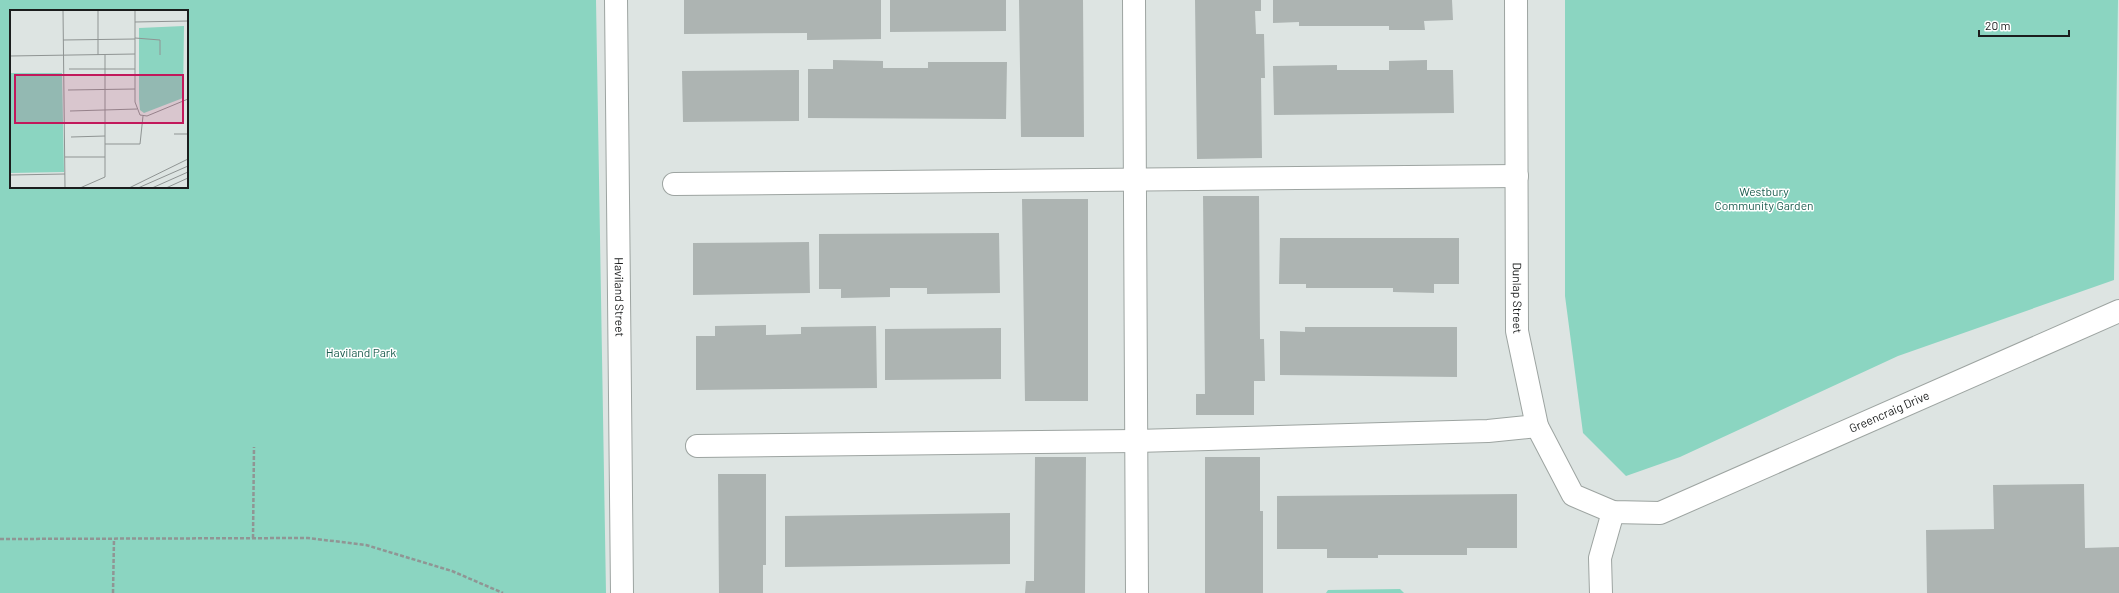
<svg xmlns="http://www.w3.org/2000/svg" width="2119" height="593" font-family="Barlow,sans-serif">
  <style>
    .green { fill: #8bd5c1; fill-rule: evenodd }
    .building { fill: #adb4b2 }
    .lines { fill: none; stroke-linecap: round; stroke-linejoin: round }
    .minor-casing { stroke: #9da4a1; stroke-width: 24 }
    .path { stroke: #909594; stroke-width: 2.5; stroke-dasharray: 4 2; stroke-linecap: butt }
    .minor { stroke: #fff; stroke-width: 22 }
    .labels { text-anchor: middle; stroke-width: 3; stroke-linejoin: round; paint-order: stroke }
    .park-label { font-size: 12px; fill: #1c5d4f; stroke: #fff }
    .street-label { font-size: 12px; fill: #1b1d1d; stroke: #fff }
    .inset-road { fill: none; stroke: #8f9493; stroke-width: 1 }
    .view { fill: #c2185b; fill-opacity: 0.15; stroke: #c2185b; stroke-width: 2 }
    .inset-edge { fill: none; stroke: #1b1d1d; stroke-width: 2 }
  </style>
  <rect width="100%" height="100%" fill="#dde4e2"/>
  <path class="green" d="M0,0H596L606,593H0ZM11,11H187V187H11Z
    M1565,0H2118L2114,280L1898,356L1680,457L1626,476L1583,433L1565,296Z
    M1400,589L1404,593H1326L1328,590Z"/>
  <path class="building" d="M684,0H881V39L807,40V33L684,34Z
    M890,0H1006V31L890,32Z
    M1019,0H1083L1084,137H1021Z
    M1195,0H1261V11H1255L1256,34H1264L1265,78H1261L1262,158L1197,159Z
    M1273,0H1452L1453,20L1424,21L1425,30H1389V26H1299V22L1273,23Z
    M833,60L883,61V68H928V62H1007L1006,119L808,118V69H833Z
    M1427,60V70H1453L1454,113L1274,115L1273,66L1337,65V70H1389V61Z
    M799,70V121L683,122L682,71Z
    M1203,196H1259L1260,339H1264L1265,381H1254V415H1196V394H1205Z
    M1022,199H1088V401H1025Z
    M999,233L1000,293L927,294V288H890V297L841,298V289H819V234Z
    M1280,238H1459V284H1434V293L1393,292V288H1306V284H1279Z
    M809,242L810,293L693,295V243Z
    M766,325V335L801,334V327L876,326L877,388L696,390V336H715V326Z
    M1305,327H1457V377L1280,375V331L1305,332Z
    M1001,328V379L885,380V329Z
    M1035,457H1086L1085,593H1025L1026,581H1034Z
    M1205,457H1260V511H1263V593H1205Z
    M718,474H766V565H763V593H719Z
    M2084,484L2085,548L2119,547V593H1927L1926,530L1994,529L1993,485Z
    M1517,494V548H1467V555H1378V558H1327V549H1277V496Z
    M1010,513V564L785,567V516Z"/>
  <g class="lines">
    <defs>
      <g id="minor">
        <path id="s1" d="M616,0L622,593"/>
        <path d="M1134,0L1137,593"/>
        <path id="s2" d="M1516,0L1517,331L1537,426L1573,495L1613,512L1660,513L2119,311"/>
        <path d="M674,184L1517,176"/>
        <path d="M697,446L1136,441L1488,431L1537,426"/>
        <path d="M1601,593L1600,558L1613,512"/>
      </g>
    </defs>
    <use href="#minor" class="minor-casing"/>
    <path class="path" d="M253,538L254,447
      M0,539L308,538L366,545L452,571L503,593
      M113,593L114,539"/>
    <use href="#minor" class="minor"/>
  </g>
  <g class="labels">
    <g class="park-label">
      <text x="1764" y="196">Westbury<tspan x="1764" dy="14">Community Garden</tspan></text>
      <text x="361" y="357">Haviland Park</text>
    </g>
    <g class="street-label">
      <text dy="4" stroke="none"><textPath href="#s1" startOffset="297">Haviland Street</textPath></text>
      <text dy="4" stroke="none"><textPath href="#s2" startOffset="298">Dunlap Street</textPath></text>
      <text dy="4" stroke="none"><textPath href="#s2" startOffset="847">Greencraig Drive</textPath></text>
    </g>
  </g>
  <g transform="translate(10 10)">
    <rect width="178" height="178" fill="#dde4e2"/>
    <path d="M174,16L173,88L134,103L130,100L129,89V18ZM0,63H52L54,162L0,163Z" fill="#8bd5c1"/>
    <path class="inset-road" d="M53,0L55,178M88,0V45M125,0V92L130,105L137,106L178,89M125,12L178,11M125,28L150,30V45M53,30L125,29M0,46L125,44M59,59H125M58,80L125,79M173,90V108M60,101L127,99M164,124H178M61,127L95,126M95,134H130L133,106M55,147H95M0,165L55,164M70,178L95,167V45M119,178L178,149M128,178L178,156M142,178L178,162M156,178L178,168"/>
    <path class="view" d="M5,65H173V113H5Z"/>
    <rect width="178" height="178" class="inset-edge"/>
  </g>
  <path d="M1979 30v6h90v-6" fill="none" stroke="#1b1d1d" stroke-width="2"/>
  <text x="1985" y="30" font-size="12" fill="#1b1d1d" stroke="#ffffff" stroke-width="3" paint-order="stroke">20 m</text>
</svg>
